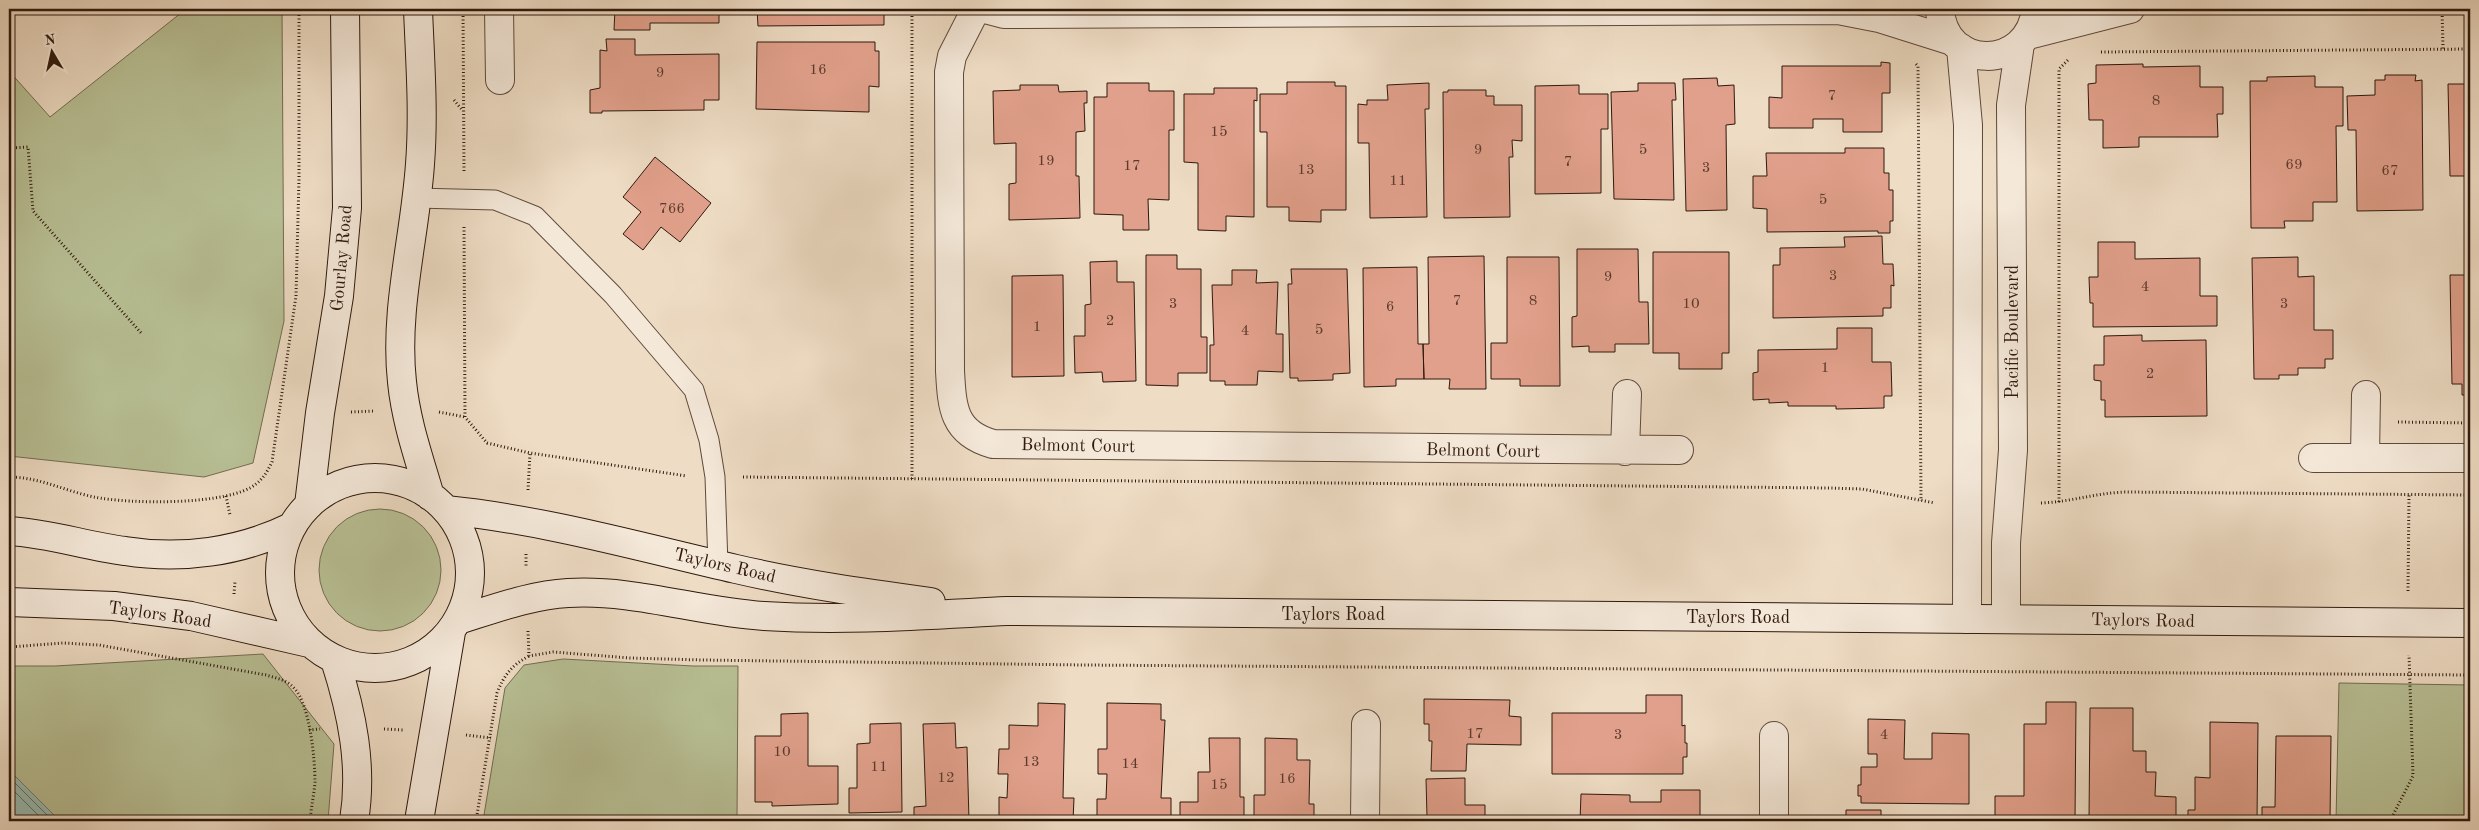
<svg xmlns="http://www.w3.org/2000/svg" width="2479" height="830" font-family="'Old Standard TT',serif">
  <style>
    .green { fill: #b8c095; stroke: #746c51 }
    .water { fill: #99bcb3; stroke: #6f7a71 }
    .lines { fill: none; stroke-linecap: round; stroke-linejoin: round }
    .shore { stroke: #646a60; stroke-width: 1 }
    .building { fill: #e1a08b; stroke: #2f180d }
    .lane-casing { stroke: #5f493b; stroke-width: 21 }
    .street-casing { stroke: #5f493b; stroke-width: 30 }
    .secondary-casing { stroke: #2f180d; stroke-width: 30 }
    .path { stroke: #2f180d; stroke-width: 3; stroke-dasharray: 1 2.5; stroke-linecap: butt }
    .lane { stroke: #f4e8d9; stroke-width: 19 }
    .street { stroke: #f4e8d9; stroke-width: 28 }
    .secondary { stroke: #f4e8d9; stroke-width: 28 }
    .labels { text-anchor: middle; stroke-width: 5; stroke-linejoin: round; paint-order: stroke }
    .number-label { font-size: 15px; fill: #5c3a2c }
    .street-label { font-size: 18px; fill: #2f180d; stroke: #f4e8d9 }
  </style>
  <rect width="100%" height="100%" fill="#eedcc4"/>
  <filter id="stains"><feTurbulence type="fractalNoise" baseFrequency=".004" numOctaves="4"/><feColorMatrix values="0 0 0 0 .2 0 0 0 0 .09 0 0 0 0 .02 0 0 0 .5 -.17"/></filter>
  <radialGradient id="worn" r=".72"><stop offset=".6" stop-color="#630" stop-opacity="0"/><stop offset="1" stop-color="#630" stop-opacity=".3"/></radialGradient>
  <path class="green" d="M186,9H282L284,321L253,463L204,477L9,456V71L50,117Z
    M319 570a61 61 0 1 1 122 0a61 61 0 1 1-122 0Z
    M263,654L334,744L328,821H9V666H55Z
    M563,659L693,666H738L737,821H483L505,688L524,665Z
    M2339,683L2470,685V740H2465V821H2336Z"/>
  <path class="water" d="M9,770L60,821H9Z"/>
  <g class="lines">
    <path class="shore" d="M9,777L53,821
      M9,786L44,821"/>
  </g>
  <path class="building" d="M615,9H719V23H650V30H614Z
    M757,9H884V25L758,26Z
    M606,39H635V55L719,54V100H704V110L602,111V113H590V90L600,88V50L607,51Z
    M757,42H875V51H879V87L869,86V112L756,109Z
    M1881,62L1890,63V93H1882V132H1843V119H1813V128H1769V97L1782,98V66H1881Z
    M2143,64V67L2200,66V87H2223V114H2217L2218,137H2139V147L2103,148V120H2089L2088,84L2096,83V65Z
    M2385,75H2416L2415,81L2422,80L2423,210L2357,211L2356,130H2348L2347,96L2375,95V80H2385Z
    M2315,76V87H2343V126H2336L2337,202H2313V221H2284L2285,228H2251L2250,81H2267V77Z
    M1717,78L1718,86L1734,85L1735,124L1726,125L1727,210L1686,211L1683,79Z
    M1287,82H1335V86H1346V210H1321V222L1289,221V207H1267V132H1260V94H1287Z
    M1107,83H1149V91H1174V130H1169V200L1148,199L1149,230H1123V215L1094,214V97H1107Z
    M1429,83V109H1425L1427,217L1370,218L1369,143H1358V104L1367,105V100H1388L1387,85Z
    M1638,83H1675L1676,100H1672L1674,200L1614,199L1611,92L1638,91Z
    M2448,84H2470V176H2450Z
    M1020,85H1058L1059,92L1087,91V103H1084L1085,131L1076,132V176H1079L1080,218L1009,220V184L1016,183V143L994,144L993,91L1020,90Z
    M1579,85V94H1608V129H1601V193L1535,194V86Z
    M1214,88H1257V101L1254,100V217L1226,216V231L1198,230V163L1184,162V94H1214Z
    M1448,90H1486V96H1494V105H1522V141L1512,140L1513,157H1509L1510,217L1444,218L1443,92H1448Z
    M1845,148H1884V173H1889V190H1893V221H1890V233H1878V231L1767,232V209L1753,208V176H1767L1766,153H1845Z
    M655,157L711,203L680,242L661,227L643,250L623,234L641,212L623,197Z
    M1882,236L1883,264H1893L1894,286L1891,285V308H1883V316L1773,318V265H1780V248L1845,247L1844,237Z
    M2098,242H2135V259L2200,258V296H2217V326L2093,327V303H2090L2089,277H2098Z
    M1577,249H1638L1639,302H1648L1649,344H1615V352H1589V346L1572,347V317L1577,316Z
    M1653,252H1729V353H1722V369H1679V353H1653Z
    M1146,255H1177V269H1201V337H1207V373H1178V386L1146,385Z
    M1484,256L1486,389H1449L1450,379H1424L1423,344H1429L1428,257Z
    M1507,257H1559L1560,386H1520V379H1491V343H1507Z
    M2298,257V277L2314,276V330H2333V359H2325V368H2298V375H2279V379H2254L2252,258Z
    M1117,261V282H1134L1136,381L1103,382L1102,372L1075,373L1074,336H1085V305L1091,304L1090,262Z
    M1417,267L1418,344H1423L1424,379H1396V386L1364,387L1363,268Z
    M1291,269H1347L1350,373L1333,374V380L1298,381V378H1290L1288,284H1292Z
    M1232,270H1257L1256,283L1278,282L1276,334H1283V372L1258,371L1257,385H1225V381H1210V345H1214L1212,285H1232Z
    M1063,275L1064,376L1012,377V276Z
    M2450,275H2470V395H2462V384H2452Z
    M1837,328H1872V362H1891L1892,396H1884V408L1836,409V406H1788V402L1769,403V399L1753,400V373L1758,372V350L1837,349Z
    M2142,335V341L2206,340L2207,416L2105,417V400H2101V381L2094,380V365H2104V336Z
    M1646,695H1682V726L1685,725V743H1687V757H1683V774H1552V713H1646Z
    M1424,699L1510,700L1509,716L1521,717V745L1467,744L1466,771H1431L1432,741H1429V724H1424Z
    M2046,702H2076L2075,821H1995V796H2024V724H2046Z
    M1038,703L1065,704L1063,798H1074L1073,821H999V797L1007,798L1008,774H998L999,749H1009V725L1038,726Z
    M1107,703L1161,704V720H1165L1161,798H1171V821H1097V799H1106L1107,774H1098V749H1107Z
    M2090,708H2133V751H2146V772H2156L2155,796L2176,797V821H2089Z
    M808,713V766H838V804L772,806V802H755V736H781V714Z
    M1868,719L1905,720L1904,759H1932V733L1969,734V804L1861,803V796H1858V785H1861V767H1877V754H1868Z
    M2210,722L2258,723L2257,821H2188V810H2195V777L2210,778Z
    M901,723L902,812L849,813V788H857V744L870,743V724Z
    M955,723L956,748L967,747L969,821H914V807L926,806L923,724Z
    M2276,736H2331L2330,821H2262V807H2275Z
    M1209,738H1240V797H1244V821H1180V802H1198V772H1210Z
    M1265,738L1297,739V760H1310L1309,804H1314V821H1254V795H1265Z
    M1465,778V805H1485V821H1424L1423,818L1427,817L1426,779Z
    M1661,790H1700V819L1709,821H1580L1581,794L1630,795V802H1661Z
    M1846,810H1881V821H1846Z"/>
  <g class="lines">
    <defs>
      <path id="lane" d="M416,198L495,200L535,216L613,295L694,390L709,440L715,477L718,565"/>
      <path id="street" d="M499,9L500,80
        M976,9L952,56L949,72L950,371C952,407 953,433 993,444L1679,450
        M985,9L1004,14H1022L1838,10L1879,18L1952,41
        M1940,9C1943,71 2029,72 2036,9
        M2028,35L2130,9
        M1961,48L1968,125L1967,619
        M1625,451L1627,394
        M2365,457L2366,395
        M2313,458H2470
        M2006,619V543L2013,450L2011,105L2020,44
        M1365,821L1366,724
        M1774,821V736"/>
      <path id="secondary" d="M418,9C420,61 424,112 420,164C415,237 394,309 402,382C406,422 419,458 430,496
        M280 573a95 95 0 1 1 190 0a95 95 0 1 1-190 0Z
        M309,505L320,413L339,296L347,208L345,9
        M446,510C545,520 640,547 736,569C800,584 865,593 931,602
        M9,531C48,533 86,546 125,551C181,560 240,552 291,527
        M9,602L114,606L191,616L309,643
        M458,620C494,609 531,595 568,593C635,589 698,612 764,616C845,621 926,615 1007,611L2470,623
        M335,660C352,713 363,766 354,821
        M419,821L451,632"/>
    </defs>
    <use href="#lane" class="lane-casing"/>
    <use href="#street" class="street-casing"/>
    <use href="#secondary" class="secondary-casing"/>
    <path class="path" d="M463,9L464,171
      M2442,9L2443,49
      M2101,52L2470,49
      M1916,64L1918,66L1921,501
      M454,100L463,111
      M9,148L28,147L33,211L142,334
      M464,227L465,417L487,443L530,453L687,476
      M351,412L375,411
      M439,412L465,417
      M2398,422L2470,423
      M9,477C39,477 65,491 94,497C128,504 229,506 256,484C264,478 268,470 272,462L296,296L299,178V9
      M743,477L1829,488L1862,489L1935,503
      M912,479V9
      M528,490L530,453
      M226,496L230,515
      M2059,502V69L2069,59
      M2041,503C2070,502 2096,493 2125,492L2470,495
      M526,554V567
      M2408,591L2409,494
      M234,594L235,581
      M528,631L529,656L553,652L630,658L702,660L1084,665L2470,675
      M9,647L63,643L99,645L266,675C276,678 287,680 294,688C310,704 315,760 315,782C314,795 311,808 310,821
      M384,729L403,730
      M309,730L320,729
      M466,735L491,738
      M476,821L497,693C504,675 512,665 529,656
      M2390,821L2413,776L2409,655"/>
    <use href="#lane" class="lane"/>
    <use href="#street" class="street"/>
    <use href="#secondary" class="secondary"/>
  </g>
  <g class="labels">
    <g class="number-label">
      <text x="818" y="74">16</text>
      <text x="660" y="77">9</text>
      <text x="1832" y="100">7</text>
      <text x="2156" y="105">8</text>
      <text x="1219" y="136">15</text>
      <text x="1478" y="154">9</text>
      <text x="1643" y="154">5</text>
      <text x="1046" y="165">19</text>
      <text x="1568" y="166">7</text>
      <text x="2294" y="169">69</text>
      <text x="1132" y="170">17</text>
      <text x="1706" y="172">3</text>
      <text x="1306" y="174">13</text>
      <text x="2390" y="175">67</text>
      <text x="1398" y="185">11</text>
      <text x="1823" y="204">5</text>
      <text x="672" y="213">766</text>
      <text x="1833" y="280">3</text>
      <text x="1608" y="281">9</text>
      <text x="2145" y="291">4</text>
      <text x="1457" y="305">7</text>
      <text x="1533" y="305">8</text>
      <text x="1173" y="308">3</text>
      <text x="1691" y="308">10</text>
      <text x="2284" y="308">3</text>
      <text x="1390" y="311">6</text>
      <text x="1110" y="325">2</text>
      <text x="1037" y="331">1</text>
      <text x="1319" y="334">5</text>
      <text x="1245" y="335">4</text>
      <text x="1825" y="372">1</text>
      <text x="2150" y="378">2</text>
      <text x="1475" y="738">17</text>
      <text x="1618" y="739">3</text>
      <text x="1884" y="739">4</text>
      <text x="782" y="756">10</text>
      <text x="1031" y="766">13</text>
      <text x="1130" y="768">14</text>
      <text x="879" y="771">11</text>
      <text x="946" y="782">12</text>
      <text x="1287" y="783">16</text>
      <text x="1219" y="789">15</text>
    </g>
    <g class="street-label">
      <text transform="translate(341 258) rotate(-85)" y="6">Gourlay Road</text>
      <text transform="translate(2012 332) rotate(-90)" y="6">Pacific Boulevard</text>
      <text transform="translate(1078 445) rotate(1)" y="6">Belmont Court</text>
      <text transform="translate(1483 450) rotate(1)" y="6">Belmont Court</text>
      <text transform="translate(725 565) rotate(13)" y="6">Taylors Road</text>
      <text transform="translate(160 614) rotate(8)" y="6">Taylors Road</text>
      <text x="1333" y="620">Taylors Road</text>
      <text x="1738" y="623">Taylors Road</text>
      <text transform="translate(2143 620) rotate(1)" y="6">Taylors Road</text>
    </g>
  </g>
  <rect width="2479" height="830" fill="none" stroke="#eedcc4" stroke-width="30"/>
  <rect x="10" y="10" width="2459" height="810" fill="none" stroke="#2f180d" stroke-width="2.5"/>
  <rect x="15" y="15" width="2449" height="800" fill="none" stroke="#2f180d"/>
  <g transform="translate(52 52) rotate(351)" stroke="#f4e8d9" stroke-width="4" paint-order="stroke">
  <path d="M0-4L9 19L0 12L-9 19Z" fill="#2f180d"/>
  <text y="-8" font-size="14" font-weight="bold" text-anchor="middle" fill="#2f180d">N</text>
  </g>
  <rect width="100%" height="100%" filter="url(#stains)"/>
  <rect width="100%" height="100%" fill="url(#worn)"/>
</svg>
